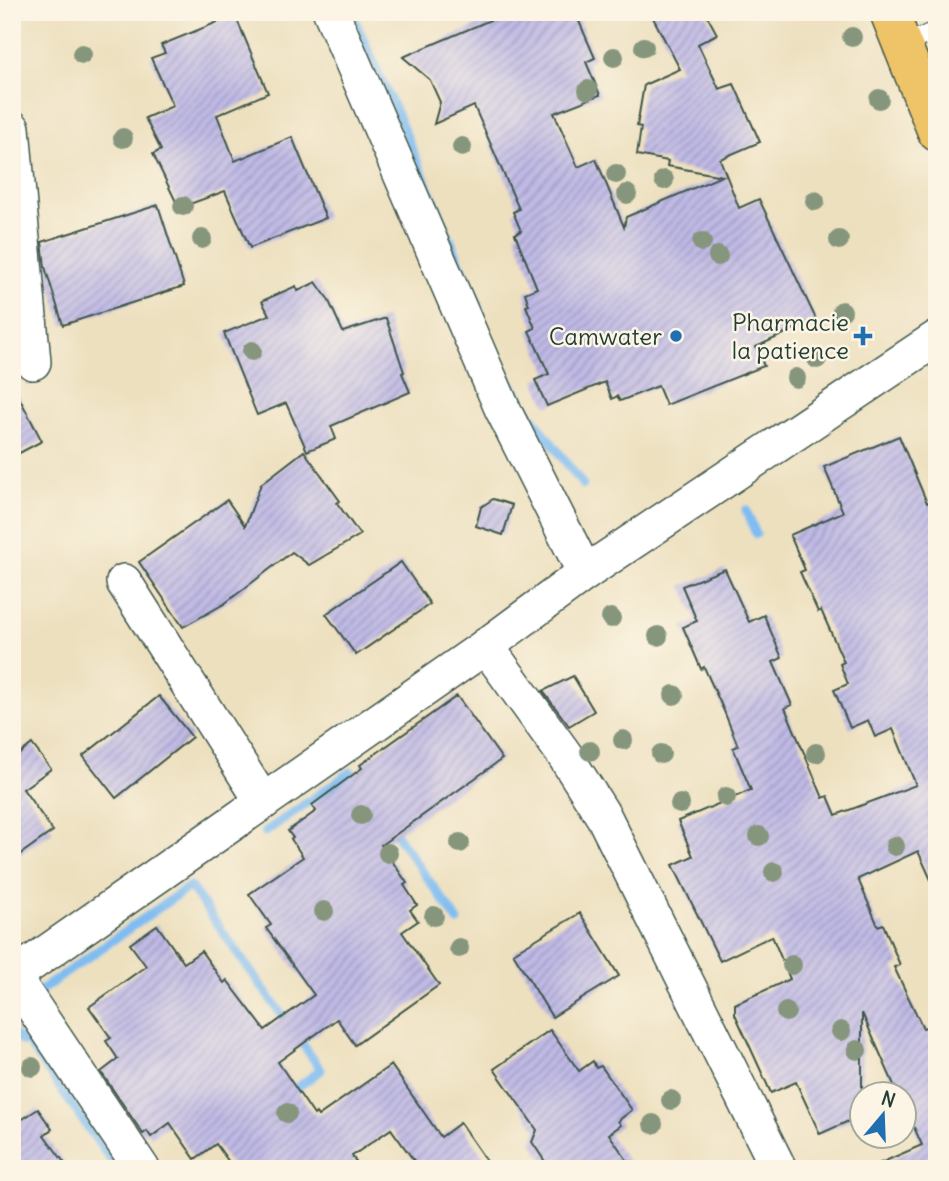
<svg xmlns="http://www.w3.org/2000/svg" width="949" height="1181" font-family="Delius,sans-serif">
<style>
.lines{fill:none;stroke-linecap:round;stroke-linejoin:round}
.stream{stroke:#7ebcf1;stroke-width:9}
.building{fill:url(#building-hatch)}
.service-casing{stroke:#3e5549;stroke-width:20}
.minor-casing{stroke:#3e5549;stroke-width:38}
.primary-casing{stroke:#3e5549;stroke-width:41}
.service{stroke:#fff;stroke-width:18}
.minor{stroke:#fff;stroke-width:35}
.primary{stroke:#efc469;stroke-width:38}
.tree{fill:#86967d}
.poi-dot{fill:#1f6fb2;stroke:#fcf5e5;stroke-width:2.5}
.labels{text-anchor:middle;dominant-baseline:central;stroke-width:5;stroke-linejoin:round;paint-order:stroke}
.poi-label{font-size:24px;fill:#1f3d34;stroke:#fcf5e5;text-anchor:end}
</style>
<defs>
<pattern id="building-hatch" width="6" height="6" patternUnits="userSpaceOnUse" patternTransform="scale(1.75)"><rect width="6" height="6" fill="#c0bae6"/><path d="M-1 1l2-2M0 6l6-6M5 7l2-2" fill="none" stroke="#9b98bb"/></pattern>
</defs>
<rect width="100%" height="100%" fill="#fcf5e5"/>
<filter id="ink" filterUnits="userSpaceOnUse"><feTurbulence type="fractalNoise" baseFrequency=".0143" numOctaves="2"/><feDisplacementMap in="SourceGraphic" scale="14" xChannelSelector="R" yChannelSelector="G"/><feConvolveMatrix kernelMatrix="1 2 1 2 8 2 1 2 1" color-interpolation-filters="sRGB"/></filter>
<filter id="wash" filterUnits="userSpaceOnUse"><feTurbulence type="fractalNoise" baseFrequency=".00686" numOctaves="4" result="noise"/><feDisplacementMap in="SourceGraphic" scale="28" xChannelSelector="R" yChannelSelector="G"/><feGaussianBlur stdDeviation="1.57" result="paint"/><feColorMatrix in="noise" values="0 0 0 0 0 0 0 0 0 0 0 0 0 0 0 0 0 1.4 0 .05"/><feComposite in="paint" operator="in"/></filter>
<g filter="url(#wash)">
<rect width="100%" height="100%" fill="#ede0bf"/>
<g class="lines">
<g class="stream">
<polyline points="351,12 404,130 478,306 480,317"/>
<polyline points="502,369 528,411 583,485"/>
<polyline points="746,510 756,534"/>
<polyline points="390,826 458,921"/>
<polyline points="265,832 351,772 359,783"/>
<polyline points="37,993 190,886 321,1070 288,1094"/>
<polyline points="12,1033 23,1042 27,1041 117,1169"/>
</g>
</g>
<g id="blocks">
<g class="building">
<polygon points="509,12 575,12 595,58 586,62 600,95 554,113 578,167 596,159 624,227 626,217 722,176 667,166 668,161 637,155 641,127 637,126 644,85 680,69 650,12 705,12 717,34 698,44 719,89 734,84 760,142 720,159 739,208 759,199 816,319 756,347 764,366 666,405 658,386 620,401 617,396 612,399 605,382 547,406 535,380 549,374 529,331 535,328 526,306 529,305 525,293 537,288 515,234 521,231 513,212 519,209 474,106 434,124 440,102 430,80 403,57"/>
<polygon points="235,15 268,93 217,115 235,161 292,137 326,218 250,248 225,191 179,208 153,154 161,150 145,118 173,106 151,58 165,53 161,45"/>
<polygon points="158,205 184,286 63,325 45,267 42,242"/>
<polygon points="316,282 328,299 343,332 386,318 404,372 402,373 410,392 331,426 336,439 307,451 286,403 257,415 224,333 269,315 262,301 296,286 298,291"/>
<polygon points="12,384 42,441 12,457"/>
<polygon points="899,436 927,503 937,499 937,893 918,851 858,879 878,926 883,924 900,965 894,967 923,1028 926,1027 937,1052 937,1169 867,1169 922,1145 904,1105 904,1094 898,1094 862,1013 862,1115 820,1134 796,1082 771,1093 735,1014 735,1004 790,979 772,936 720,961 673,865 693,856 678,821 751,790 733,748 738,746 724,711 704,667 701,669 683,627 697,621 682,586 725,569 749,622 764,615 782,658 773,662 792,705 785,708 823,798 828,796 836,815 916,785 893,729 875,737 868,720 850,728 834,690 848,684 840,664 844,662 821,610 818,612 800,572 805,570 790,535 843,512 824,467"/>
<polygon points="304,451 340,501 337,503 360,535 309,565 292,552 224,604 183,627 139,562 227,500 245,526 261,484"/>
<polygon points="493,499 512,505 503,535 476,526 481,507"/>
<polygon points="401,562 430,604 356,655 326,614"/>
<polygon points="573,676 594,711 569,726 543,691"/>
<polygon points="159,696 192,737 116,798 83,756"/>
<polygon points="457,696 502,759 381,845 407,883 404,885 417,905 410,910 418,921 402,932 439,985 355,1045 337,1019 278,1062 314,1115 316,1113 318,1116 391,1065 441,1137 460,1123 492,1169 420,1169 391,1129 352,1156 361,1169 234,1169 216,1144 195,1159 170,1123 151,1137 147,1131 143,1134 101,1072 118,1059 106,1041 111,1038 89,1007 146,966 130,944 157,925 184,963 201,951 224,983 227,980 265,1030 314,995 266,928 271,925 249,894 303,857 291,839 293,838 288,831 316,811 312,805 362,768 360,765"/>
<polygon points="32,744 51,769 23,789 53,831 12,860 12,760"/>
<polygon points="580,913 619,976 552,1017 513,953"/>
<polygon points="550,1030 579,1071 593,1061 596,1068 601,1066 632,1110 618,1121 621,1125 609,1134 633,1169 550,1169 532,1142 537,1130 494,1069"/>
<polygon points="38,1109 52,1129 44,1135 69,1169 12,1169 12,1126"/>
</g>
</g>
</g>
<g filter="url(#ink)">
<use href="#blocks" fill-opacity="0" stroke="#3e5549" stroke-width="2"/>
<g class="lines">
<g class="service-casing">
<polyline id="service" points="903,45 937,30"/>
</g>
<g class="minor-casing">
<g id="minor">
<polyline points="331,12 502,408 585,573"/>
<polyline points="12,128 33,362"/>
<polyline points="124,582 263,802"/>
<polyline points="486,646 564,754 604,817 779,1169"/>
<polyline points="12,975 142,1169"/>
<polyline points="12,977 486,646 585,573 937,338"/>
</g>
</g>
<g class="primary-casing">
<polyline id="primary" points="889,12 937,132"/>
</g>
<use href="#service" class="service"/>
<use href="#minor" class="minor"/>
<use href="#primary" class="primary"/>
</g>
<g class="tree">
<circle cx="852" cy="37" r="10"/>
<circle cx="644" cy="47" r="10"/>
<circle cx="82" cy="54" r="10"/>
<circle cx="614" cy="57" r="10"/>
<circle cx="588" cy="90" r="10"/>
<circle cx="879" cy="99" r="10"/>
<circle cx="123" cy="138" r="10"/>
<circle cx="462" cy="147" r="10"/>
<circle cx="616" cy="174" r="10"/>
<circle cx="664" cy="180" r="10"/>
<circle cx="627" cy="194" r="10"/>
<circle cx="815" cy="201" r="10"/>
<circle cx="183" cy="206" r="10"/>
<circle cx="202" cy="239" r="10"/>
<circle cx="839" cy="240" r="10"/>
<circle cx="702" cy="242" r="10"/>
<circle cx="718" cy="256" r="10"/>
<circle cx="842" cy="311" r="10"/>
<circle cx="252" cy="351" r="10"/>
<circle cx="817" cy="359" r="10"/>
<circle cx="796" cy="378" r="10"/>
<circle cx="611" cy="618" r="10"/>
<circle cx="658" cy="636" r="10"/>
<circle cx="674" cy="695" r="10"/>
<circle cx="623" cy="740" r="10"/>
<circle cx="590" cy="751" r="10"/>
<circle cx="816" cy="753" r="10"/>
<circle cx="661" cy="754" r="10"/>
<circle cx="726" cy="797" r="10"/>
<circle cx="680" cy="804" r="10"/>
<circle cx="361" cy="815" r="10"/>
<circle cx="759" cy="836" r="10"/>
<circle cx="460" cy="843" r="10"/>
<circle cx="895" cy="846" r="10"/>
<circle cx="388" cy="853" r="10"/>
<circle cx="774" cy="872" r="10"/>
<circle cx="324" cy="911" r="10"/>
<circle cx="434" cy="916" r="10"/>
<circle cx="459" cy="948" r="10"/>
<circle cx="792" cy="965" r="10"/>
<circle cx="786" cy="1012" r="10"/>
<circle cx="841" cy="1031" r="10"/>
<circle cx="857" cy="1050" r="10"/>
<circle cx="32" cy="1067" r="10"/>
<circle cx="671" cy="1100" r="10"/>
<circle cx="287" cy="1113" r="10"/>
<circle cx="653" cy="1124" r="10"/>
</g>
</g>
<g class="poi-dot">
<circle cx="676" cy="336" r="7"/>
<path d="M859.5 325.5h7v7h7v7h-7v7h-7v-7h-7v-7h7z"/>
</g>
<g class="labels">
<g class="poi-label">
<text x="849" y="322">Pharmacie<tspan x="849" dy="28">la patience</tspan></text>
<text x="662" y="336">Camwater</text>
</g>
</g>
<rect width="949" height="1181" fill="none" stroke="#fcf5e5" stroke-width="42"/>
<g transform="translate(883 1115) rotate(19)"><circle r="33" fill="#fcf5e5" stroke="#a4ab9e" stroke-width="2"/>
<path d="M0-5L12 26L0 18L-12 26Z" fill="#1f6fb2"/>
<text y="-10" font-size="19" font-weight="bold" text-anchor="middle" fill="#1f3d34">N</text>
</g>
</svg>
